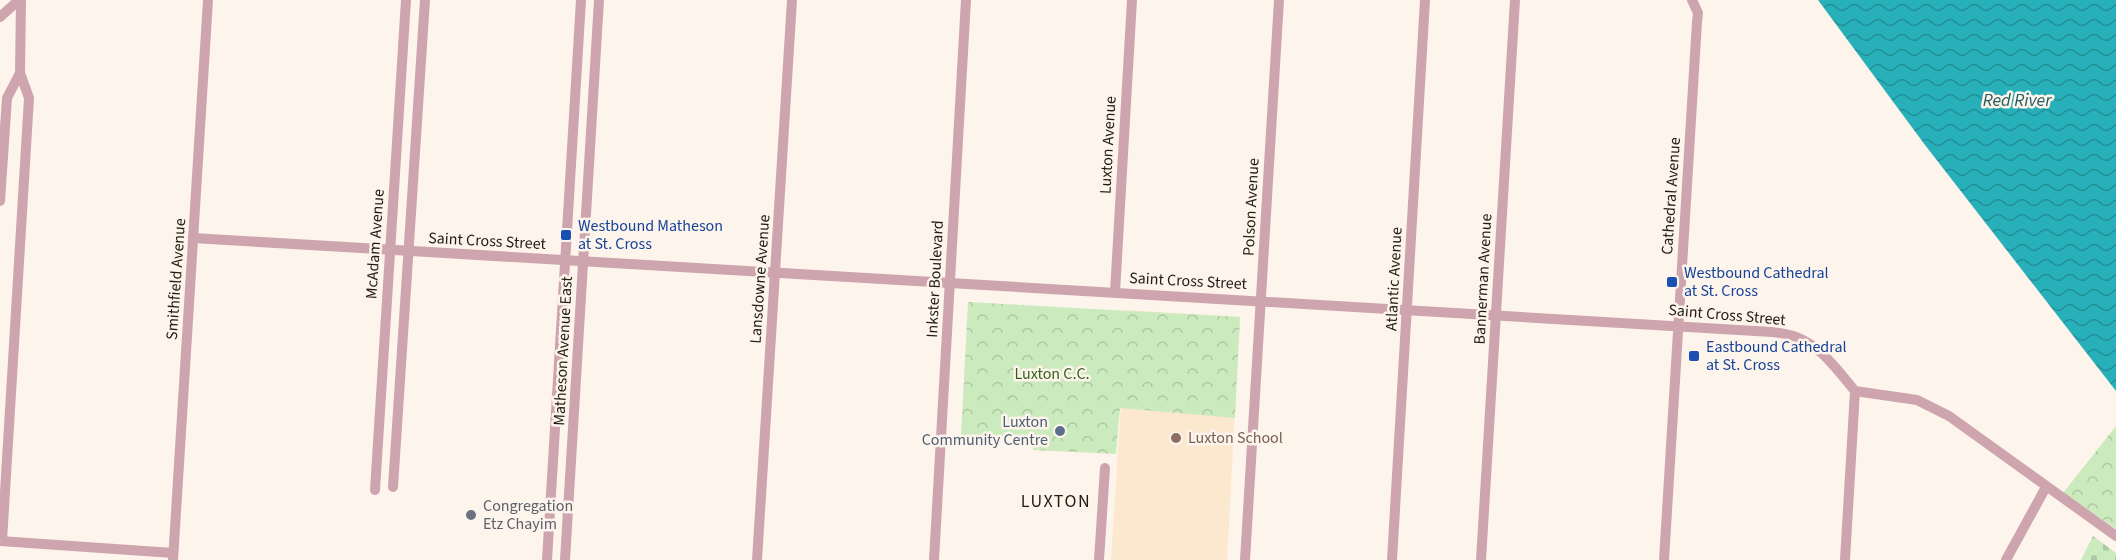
<svg xmlns="http://www.w3.org/2000/svg" width="2116" height="560" font-family="'Source Sans 3',sans-serif">
<style>
.built{fill:#fce7cf}
.forest{fill:url(#forest-crowns)}
.cemetery{fill:url(#cemetery-stones)}
.water{fill:url(#water-waves)}
.lines{fill:none;stroke-linecap:round;stroke-linejoin:round}
.minor{stroke:#cea5af;stroke-width:10}
.transit-dot{fill:#1a4fb4;stroke:#fdf5eb;stroke-width:2}
.service-dot{fill:#5c6f8a;stroke:#fdf5eb;stroke-width:2}
.education-dot{fill:#8d6e63;stroke:#fdf5eb;stroke-width:2}
.worship-dot{fill:#6b7280;stroke:#fdf5eb;stroke-width:2}
.labels{text-anchor:middle;dominant-baseline:central;stroke-width:5;stroke-linejoin:round;paint-order:stroke}
.street-label{font-size:16px;fill:#231c13;stroke:#fdf5eb}
.transit-label{font-size:16px;fill:#164399;stroke:#fdf5eb;text-anchor:start}
.park-label{font-size:16px;fill:#36631c;stroke:#fdf5eb}
.service-label{font-size:16px;fill:#4e5e75;stroke:#fdf5eb;text-anchor:end}
.education-label{font-size:16px;fill:#785e54;stroke:#fdf5eb;text-anchor:start}
.worship-label{font-size:16px;fill:#5b616d;stroke:#fdf5eb;text-anchor:start}
.water-label{font-size:18px;font-style:italic;fill:#265b5f;stroke:#fdf5eb}
.neighbourhood-label{font-size:18px;letter-spacing:1.5px;fill:#231c13;stroke:#fdf5eb}
</style>
<defs>
<pattern id="forest-crowns" width="20" height="18" patternUnits="userSpaceOnUse" patternTransform="scale(1.5)"><rect width="20" height="18" fill="#cbeabd"/><path d="M2 6a3 3 0 1 1 6 0M12 15a3 3 0 1 1 6 0" fill="none" stroke="#aec8a2"/></pattern>
<pattern id="cemetery-stones" width="16" height="16" patternUnits="userSpaceOnUse" patternTransform="scale(1.5)"><rect width="16" height="16" fill="#cbeabd"/><path d="M2 7V4a2 2 0 0 1 4 0v3zM10 15v-3a2 2 0 0 1 4 0v3z" fill="#aec8a2"/></pattern>
<pattern id="water-waves" width="16" height="10" patternUnits="userSpaceOnUse" patternTransform="scale(1.5)"><rect width="16" height="10" fill="#28b0ba"/><path d="M0 5q4-4 8 0t8 0" fill="none" stroke="#228e96"/></pattern>
</defs>
<rect width="100%" height="100%" fill="#fdf5eb"/>
<polygon class="built" points="1127,310 1240,317 1227,560 1111,560"/>
<g class="forest">
<polygon points="968,302 1240,317 1235,418 1120,408 1116,454 1033,450 1031,439 961,436"/>
<polygon points="2116,426 2116,529 2063,493"/>
</g>
<polygon class="cemetery" points="2093,536 2116,553 2116,560 2081,560"/>
<polygon class="water" points="1818,0 2116,0 2116,391 1925,145"/>
<g class="lines">
<g class="minor">
<polyline points="0,17 19,0"/>
<polyline points="0,201 7,98 20,73"/>
<path d="M193 238 1772 332C1780 333 1789 334 1796 337 1821 346 1838 371 1855 391L1917 400 1949 416 2116 536"/>
<polyline points="1115,292 1132,0"/>
<polyline points="393,487 425,0"/>
<polyline points="375,490 406,0"/>
<polyline points="0,541 173,553"/>
<polyline points="2,541 29,98 20,73 21,0"/>
<polyline points="173,560 208,0"/>
<polyline points="547,560 581,0"/>
<polyline points="565,560 599,0"/>
<polyline points="757,560 792,0"/>
<polyline points="934,560 966,0"/>
<polyline points="1099,560 1105,468"/>
<polyline points="1245,560 1279,0"/>
<polyline points="1392,560 1425,0"/>
<polyline points="1481,560 1515,0"/>
<polyline points="1664,560 1697,22 1698,13 1692,0"/>
<polyline points="1845,560 1855,391"/>
<polyline points="2006,560 2046,487"/>
</g>
</g>
<g class="transit-dot">
<rect x="560" y="229" width="12" height="12" rx="3"/>
<rect x="1666" y="276" width="12" height="12" rx="3"/>
<rect x="1688" y="350" width="12" height="12" rx="3"/>
</g>
<circle class="service-dot" cx="1060" cy="431" r="6"/>
<circle class="education-dot" cx="1176" cy="438" r="6"/>
<circle class="worship-dot" cx="471" cy="515" r="6"/>
<g class="labels">
<g class="street-label">
<text transform="translate(1108 145) rotate(-87)">Luxton Avenue</text>
<text transform="translate(1671 196) rotate(-86)">Cathedral Avenue</text>
<text transform="translate(1251 207) rotate(-87)">Polson Avenue</text>
<text transform="translate(487 241) rotate(3)">Saint Cross Street</text>
<text transform="translate(375 244) rotate(-86)">McAdam Avenue</text>
<text transform="translate(176 279) rotate(-86)">Smithfield Avenue</text>
<text transform="translate(760 279) rotate(-86)">Lansdowne Avenue</text>
<text transform="translate(935 279) rotate(-87)">Inkster Boulevard</text>
<text transform="translate(1394 279) rotate(-87)">Atlantic Avenue</text>
<text transform="translate(1483 279) rotate(-87)">Bannerman Avenue</text>
<text transform="translate(1188 281) rotate(3)">Saint Cross Street</text>
<text transform="translate(1727 315) rotate(5)">Saint Cross Street</text>
<text transform="translate(563 351) rotate(-87)">Matheson Avenue East</text>
</g>
<g class="transit-label">
<text x="578" y="226">Westbound Matheson<tspan x="578" dy="18">at St. Cross</tspan></text>
<text x="1684" y="273">Westbound Cathedral<tspan x="1684" dy="18">at St. Cross</tspan></text>
<text x="1706" y="347">Eastbound Cathedral<tspan x="1706" dy="18">at St. Cross</tspan></text>
</g>
<g class="park-label">
<text x="1052" y="374">Luxton C.C.</text>
</g>
<g class="service-label">
<text x="1048" y="422">Luxton<tspan x="1048" dy="18">Community Centre</tspan></text>
</g>
<g class="education-label">
<text x="1188" y="438">Luxton School</text>
</g>
<g class="worship-label">
<text x="483" y="506">Congregation<tspan x="483" dy="18">Etz Chayim</tspan></text>
</g>
<g class="water-label">
<text x="2017" y="100">Red River</text>
</g>
<g class="neighbourhood-label">
<text x="1056" y="501">LUXTON</text>
</g>
</g>
</svg>
